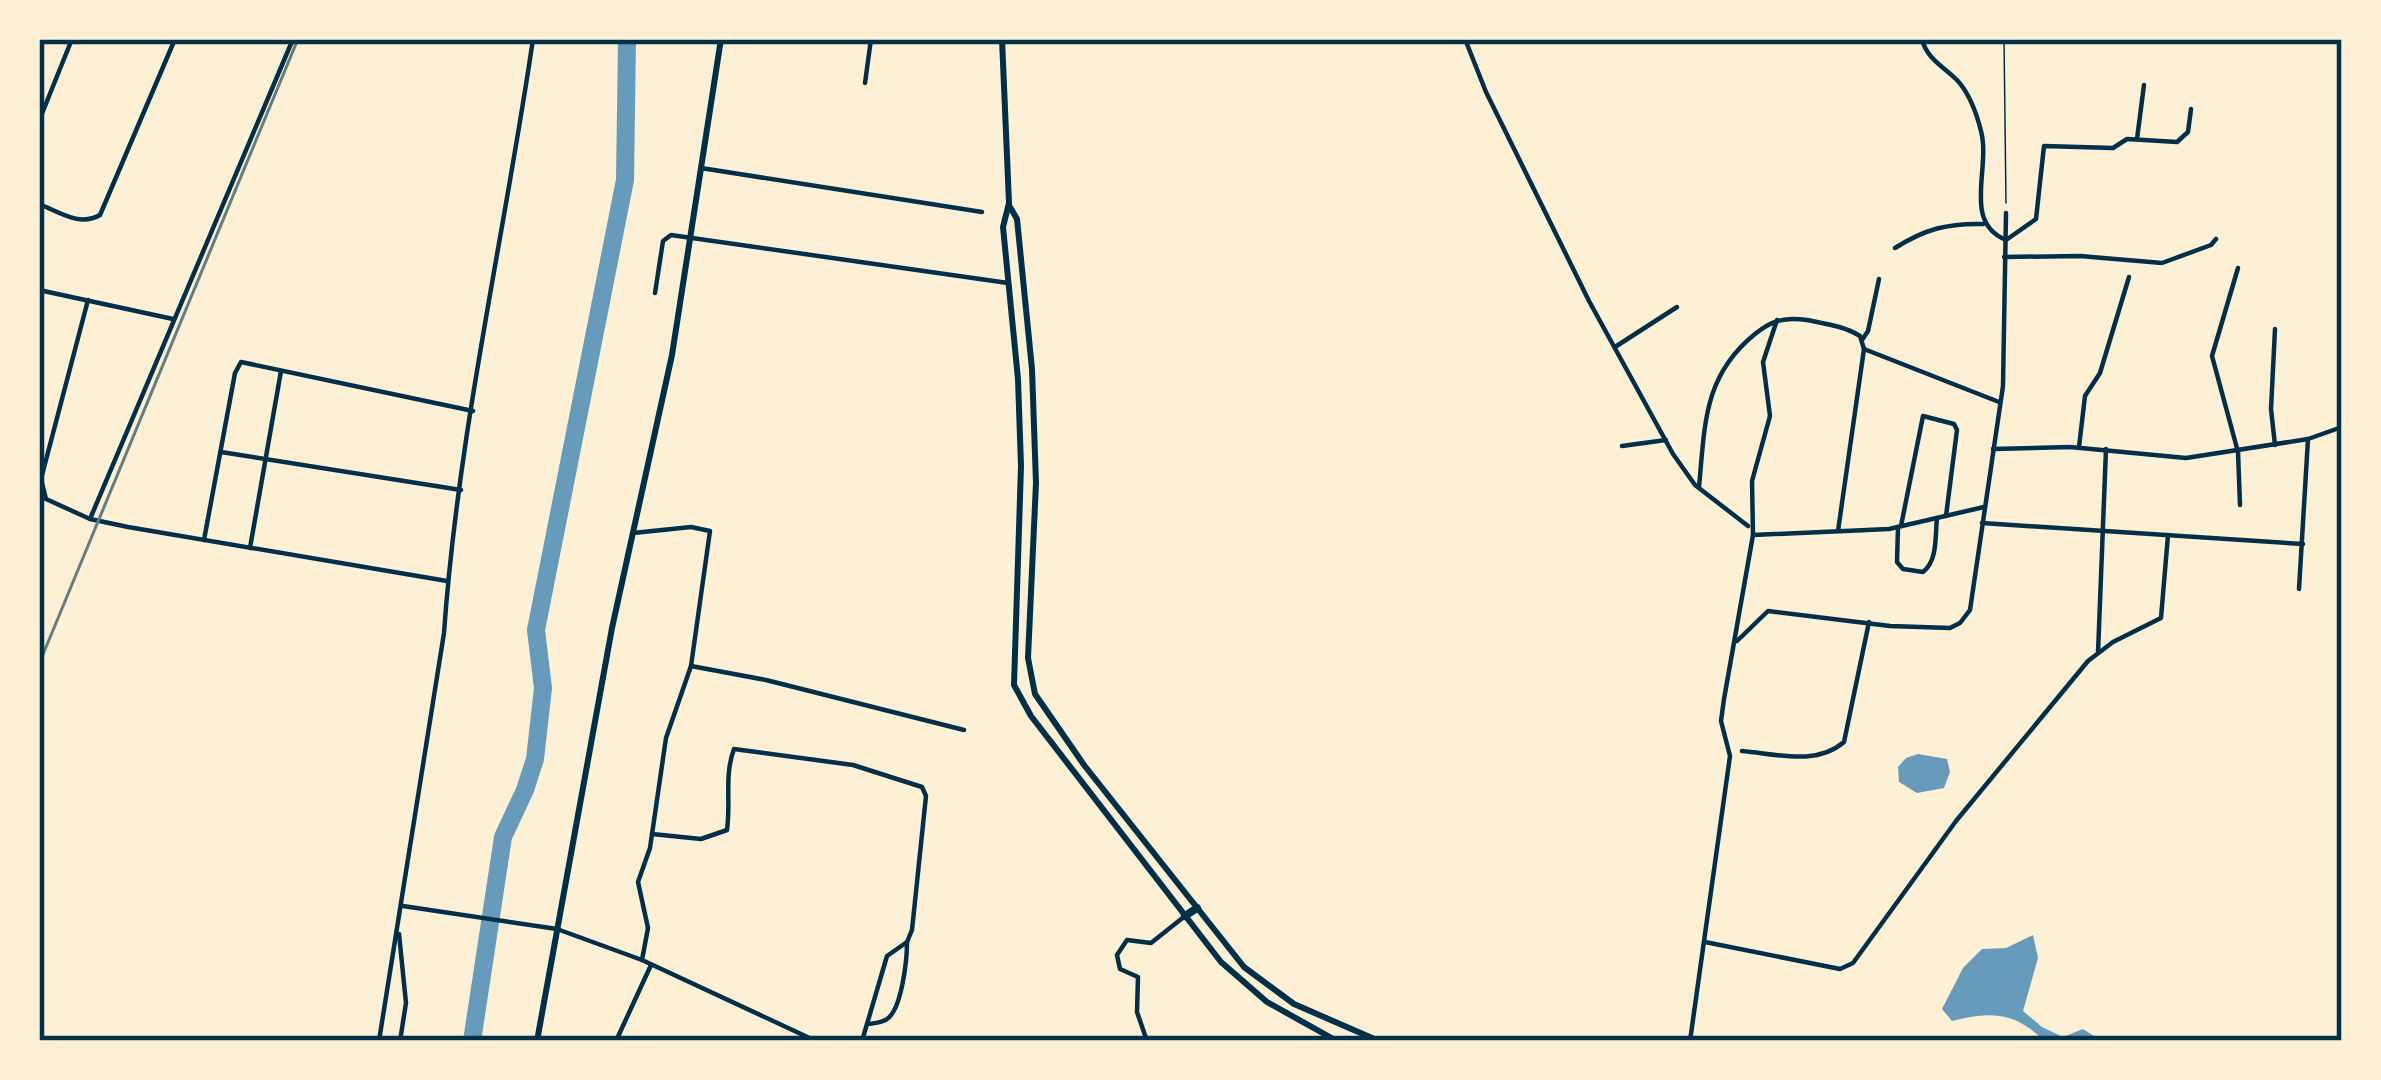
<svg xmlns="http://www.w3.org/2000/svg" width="2381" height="1080" font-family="'Open Sans',sans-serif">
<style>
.water{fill:#669bbc}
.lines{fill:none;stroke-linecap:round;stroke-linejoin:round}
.river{stroke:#669bbc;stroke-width:18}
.path{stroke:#003049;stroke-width:1.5}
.minor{stroke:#003049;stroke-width:4.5}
.tertiary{stroke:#003049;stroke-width:6}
.primary{stroke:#003049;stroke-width:6}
.trunk{stroke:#003049;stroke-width:8}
.rail{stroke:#657d81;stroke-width:3}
.neatline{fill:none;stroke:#003049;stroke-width:4.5}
</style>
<rect width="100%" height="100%" fill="#fdf0d5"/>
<g class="water">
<polygon points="1918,754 1947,759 1950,772 1944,788 1917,793 1899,782 1898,767 1906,758"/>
<path d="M2033 935 2038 958 2023 1011 2042 1027 2063 1037 2083 1029 2094 1036H2111L2114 1041H2038L2040 1037C2012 1011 1988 1012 1952 1021L1942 1009 1963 968 1982 949 2006 948Z"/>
</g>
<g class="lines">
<polyline class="river" points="472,1041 503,837 525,790 535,759 543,688 536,630 625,180 627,39"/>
<polyline class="path" points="2004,39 2006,203"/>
<g class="minor">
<polyline points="1465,39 1486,92 1589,301 1673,454 1695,485 1748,526"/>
<path d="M1922 39C1926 58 1944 67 1957 80 1969 93 1977 115 1981 131 1991 169 1962 222 2006 240L2036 219 2044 146 2113 148 2127 139 2177 142 2188 132 2191 109"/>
<polyline points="865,83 871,39"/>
<polyline points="39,121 72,39"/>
<polyline points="2137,139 2144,85"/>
<polyline points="701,168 982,212"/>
<path d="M39 204C59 212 80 227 100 215L175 39"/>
<path d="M1895 248C1925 229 1948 223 1983 224"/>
<polyline points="2004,257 2080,256 2162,263 2211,245 2216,239"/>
<polyline points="2238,268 2212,356 2238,452 2240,505"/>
<polyline points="39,290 173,319"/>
<polyline points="655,293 663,241 671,235 1008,283"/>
<polyline points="88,300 41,479 46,499 90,519 128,527 447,581"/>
<polyline points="1862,340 1868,331 1879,279"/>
<polyline points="1615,347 1677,307"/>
<polyline points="1864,349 1999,402"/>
<polyline points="2275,445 2271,409 2275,329"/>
<polyline points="1622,446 1666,440"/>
<polyline points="2079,447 2085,396 2100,373 2129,277"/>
<polyline points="1993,449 2070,447 2186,458 2308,439 2342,427"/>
<polyline points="221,452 461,490"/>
<path d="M1699 487C1705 425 1703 376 1755 334 1772 320 1785 317 1807 320 1826 324 1844 326 1860 336L1864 349 1838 531"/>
<polyline points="90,519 293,39"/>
<polyline points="1982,523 2303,544"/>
<polyline points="1901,526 1923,416 1954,424 1957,430 1946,516"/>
<path d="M1898 527 1897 562 1903 569 1923 572C1938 561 1935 535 1937 518"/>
<polyline points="633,533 691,527 710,531 691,666 666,738 650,848 638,882 648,928 642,960"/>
<polyline points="1753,535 1889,529 1984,507"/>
<polyline points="204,540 235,373 241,362 473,411"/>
<polyline points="250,548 281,371"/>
<polyline points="2299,589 2308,439"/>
<polyline points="1737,641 1768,611 1890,626 1950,628 1960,623 1970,610 2003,386 2006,213"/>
<polyline points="2098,653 2106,449"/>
<polyline points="691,666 766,680 964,730"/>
<path d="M1742 751C1777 754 1816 766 1844 742L1869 622"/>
<path d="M652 834 701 839 727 830C731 801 724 776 734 749L853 765 922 787 926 796 912 930 907 942 887 956 862 1041"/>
<polyline points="403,906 557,929 642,960 816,1041"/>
<polyline points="399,934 406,1003 400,1041"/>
<polyline points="1705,942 1840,969 1853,963 1956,821 2088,661 2113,642 2161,618 2168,535"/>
<path d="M867 1024C872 1024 883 1022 887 1019 902 1009 907 959 907 942"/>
<path d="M379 1041 444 633C458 434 504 237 533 39"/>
<polyline points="616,1041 651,965"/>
<polyline points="1147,1041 1137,1012 1138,977 1120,969 1117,955 1127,940 1151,943 1185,916"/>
<polyline points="1690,1041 1730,756 1721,721 1724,699 1753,535 1752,481 1770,416 1763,362 1777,320"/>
</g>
<polyline class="tertiary" points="537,1041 612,628 672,355 721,39"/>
<g class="primary">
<polyline points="1002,39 1009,203 1003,227 1018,379 1021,466 1014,685 1031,716 1221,962 1267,1002 1337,1041"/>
<polyline points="1010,207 1017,219 1032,369 1036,483 1028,658 1035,694 1084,765 1244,967 1294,1004 1379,1041"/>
</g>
<polyline class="trunk" points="1185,916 1197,908"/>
<polyline class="rail" points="39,664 298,39"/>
</g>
<rect width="2381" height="1080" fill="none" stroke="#fdf0d5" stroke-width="84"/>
<rect x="42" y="42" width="2297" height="996" class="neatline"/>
</svg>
